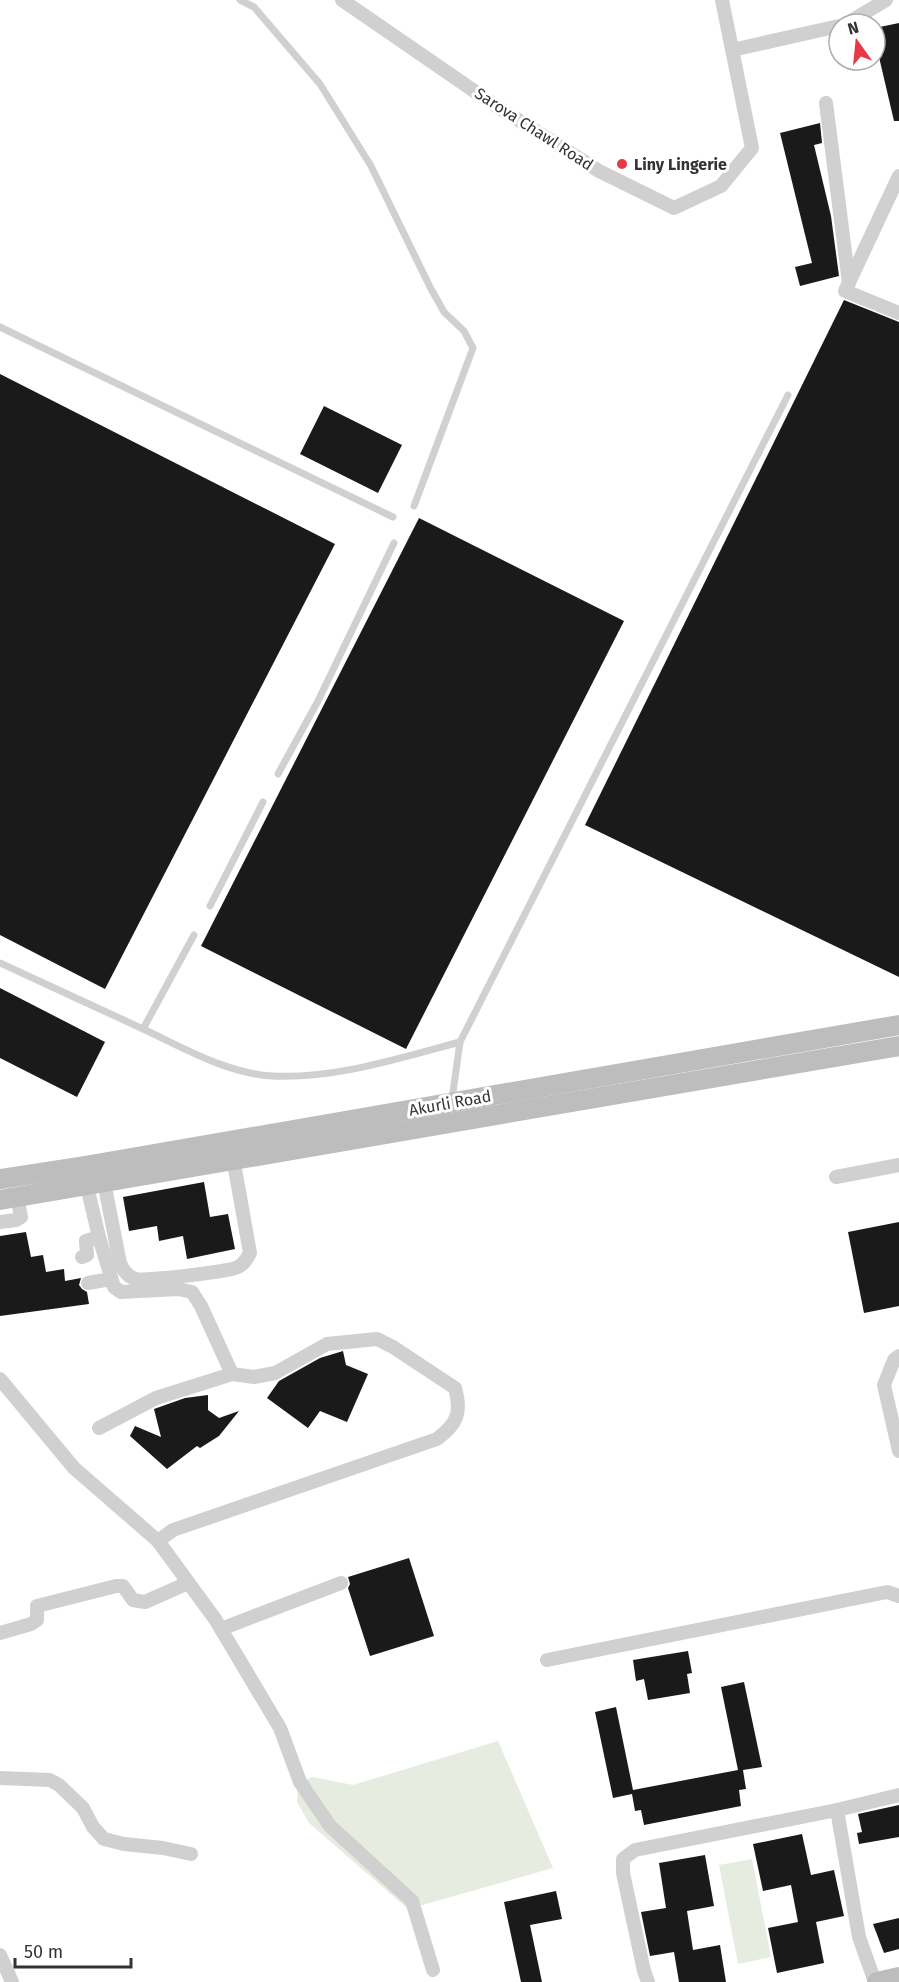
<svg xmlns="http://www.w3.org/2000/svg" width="899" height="1982" font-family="'Fira Sans',sans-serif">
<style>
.green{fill:#e6ecdf}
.building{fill:#1a1a1a}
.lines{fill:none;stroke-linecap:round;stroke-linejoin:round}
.lane{stroke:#d0d0d0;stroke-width:7}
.street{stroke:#d0d0d0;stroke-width:14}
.secondary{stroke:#bdbdbd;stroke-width:20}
.poi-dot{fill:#e63946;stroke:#fff;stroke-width:2}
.labels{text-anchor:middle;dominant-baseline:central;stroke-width:6;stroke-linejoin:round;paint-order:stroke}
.street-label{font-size:16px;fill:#333;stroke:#fff}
.poi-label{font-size:16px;font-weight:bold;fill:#333;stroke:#fff;text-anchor:start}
</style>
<rect width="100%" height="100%" fill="#fff"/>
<g class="green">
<polygon points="498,1741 553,1868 408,1909 309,1823 297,1802 298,1784 312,1777 353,1785"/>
<polygon points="752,1859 771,1957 738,1964 719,1865"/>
</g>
<g class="building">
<polygon points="899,23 899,121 894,121 875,40 875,28"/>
<polygon points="820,123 822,143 814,145 831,216 839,276 800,286 795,267 812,263 780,133"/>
<polygon points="844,300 899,322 899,977 585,825"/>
<polygon points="0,374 335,544 105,989 0,935"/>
<polygon points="324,406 402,445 378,493 300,454"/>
<polygon points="419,518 624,621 406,1049 201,946"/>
<polygon points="0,988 105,1042 77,1097 0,1058"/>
<polygon points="204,1182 210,1217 228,1214 235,1249 187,1259 183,1236 159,1241 157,1226 129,1231 123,1197"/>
<polygon points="899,1222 899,1306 864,1313 848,1232"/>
<polygon points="26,1232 31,1257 43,1255 46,1272 64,1269 65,1281 81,1278 79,1285 82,1289 87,1292 89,1304 0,1316 0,1236"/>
<polygon points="343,1351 346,1365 368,1374 347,1422 320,1411 308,1428 267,1398 279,1381 320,1358"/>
<polygon points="208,1395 208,1410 219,1418 239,1411 219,1436 200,1448 197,1446 167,1469 130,1436 135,1426 161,1437 154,1409 185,1398"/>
<polygon points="409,1558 434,1636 370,1656 348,1588 350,1584 348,1577"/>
<polygon points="688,1651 692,1673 687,1674 690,1693 648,1700 644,1679 636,1681 633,1660"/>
<polygon points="744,1682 762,1767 743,1770 746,1789 739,1790 741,1806 644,1825 641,1810 635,1811 632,1794 613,1798 595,1712 616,1707 633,1790 738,1770 721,1687"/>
<polygon points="899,1805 899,1837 859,1844 857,1833 862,1832 858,1814"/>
<polygon points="802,1834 811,1875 834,1870 844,1916 816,1922 824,1963 777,1973 768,1928 798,1922 791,1885 763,1891 753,1844"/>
<polygon points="705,1855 714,1906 687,1911 693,1950 720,1945 726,1982 679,1982 674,1952 650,1956 641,1912 666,1908 659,1863"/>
<polygon points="556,1891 562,1919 530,1925 542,1982 521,1982 504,1902"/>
<polygon points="899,1918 899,1949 884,1953 873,1924"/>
</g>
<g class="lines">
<g class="lane">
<polyline points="240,0 254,7 320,84 371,166 430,287 444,312 464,331 473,348 414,506"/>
<polyline points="0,327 393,517"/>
<polyline points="278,774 318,701 394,543"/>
<polyline points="210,906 263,802"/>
<path d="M0 963C47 985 94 1006 141 1028 182 1047 225 1073 272 1076 336 1079 400 1058 460 1042"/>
<polyline points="143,1029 194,935"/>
<polyline points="452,1099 460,1042 788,395"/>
</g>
<g class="street">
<polyline points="342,0 496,106 599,171 674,208 721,186 752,148 722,0"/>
<polyline points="846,24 886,0"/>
<polyline points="732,50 839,26"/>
<polyline points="826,103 849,283"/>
<polyline points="899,176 845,291 899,313"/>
<polyline points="836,1177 899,1165"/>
<polyline points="85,1178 99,1237 114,1287 121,1292 178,1289 192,1292 201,1306 232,1374"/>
<path d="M104 1182 120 1263C123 1270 127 1277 136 1279 146 1281 228 1272 238 1267 244 1264 247 1259 250 1253L232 1152"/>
<polyline points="0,1222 16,1220 21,1217 17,1197"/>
<polyline points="82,1257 87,1255 86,1241 99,1237"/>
<polyline points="88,1283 111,1279"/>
<polyline points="899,1356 894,1360 884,1385 899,1451"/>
<polyline points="0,1379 74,1468 158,1541 215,1619 280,1728 300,1782 330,1826 412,1901 433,1970"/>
<path d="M99 1428 156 1398 232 1374 254 1377 275 1373 327 1344 377 1339 393 1347 455 1388C462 1413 457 1424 437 1439L173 1530 158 1541"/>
<polyline points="221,1629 341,1583"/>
<polyline points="0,1633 31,1624 37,1620 37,1606 116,1586 123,1586 133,1600 145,1602 188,1583"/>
<polyline points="547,1660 887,1592 899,1596"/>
<polyline points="0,1778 50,1780 59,1785 83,1808 93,1827 104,1839 124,1844 163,1848 191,1854"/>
<polyline points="837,1810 899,1795"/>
<polyline points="0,1955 12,1982"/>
<polyline points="648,1982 644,1971 623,1873 623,1859 635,1850 837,1810 859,1937 875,1982"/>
</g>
<g class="secondary">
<polyline points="0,1179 86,1166 899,1025"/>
<polyline points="0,1200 899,1046"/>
<polyline points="877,1982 899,1977"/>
</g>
</g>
<circle class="poi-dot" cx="622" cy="164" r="6"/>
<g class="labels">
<g class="street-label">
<text transform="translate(534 129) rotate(33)">Sarova Chawl Road</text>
<text transform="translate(450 1103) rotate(-10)">Akurli Road</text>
</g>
<g class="poi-label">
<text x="634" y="164">Liny Lingerie</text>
</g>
</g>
<g transform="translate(857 42) rotate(345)"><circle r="28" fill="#ffffff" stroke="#adadad" stroke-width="1.5"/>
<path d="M0-4.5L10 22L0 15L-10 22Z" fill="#e63946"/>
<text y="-9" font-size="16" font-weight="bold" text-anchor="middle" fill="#333333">N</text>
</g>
<path d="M15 1958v9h116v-9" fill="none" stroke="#333333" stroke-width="3"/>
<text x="24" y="1958" font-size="18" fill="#333333" stroke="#ffffff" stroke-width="4.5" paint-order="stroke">50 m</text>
</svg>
